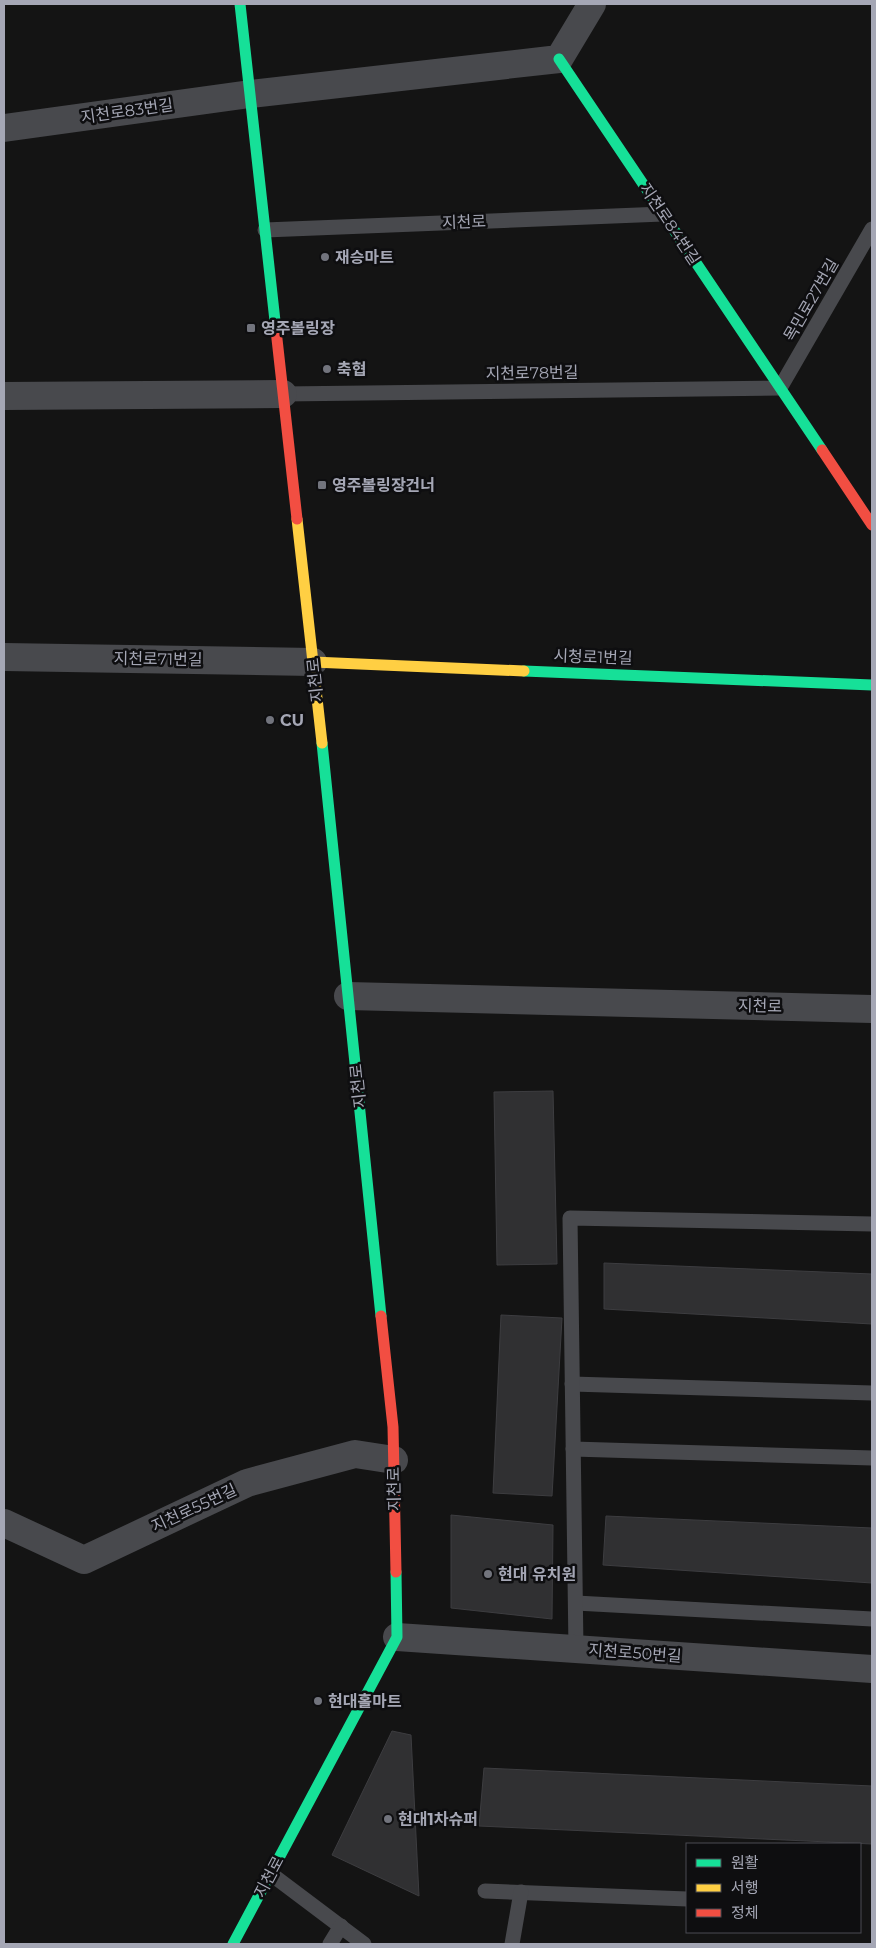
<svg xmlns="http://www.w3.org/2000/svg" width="876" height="1948" font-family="Montserrat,'Noto Sans KR',sans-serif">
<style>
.building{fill:#303032;stroke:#3d3d40}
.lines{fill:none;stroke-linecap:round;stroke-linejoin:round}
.lane{stroke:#48494d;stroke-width:15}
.street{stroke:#48494d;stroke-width:28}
.fast{stroke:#16e098;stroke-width:11}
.slow{stroke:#ffcf43;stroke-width:11}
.jam{stroke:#f24e42;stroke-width:11}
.poi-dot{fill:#72747d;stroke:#0e0e10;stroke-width:2}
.labels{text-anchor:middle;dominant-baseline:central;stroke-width:5;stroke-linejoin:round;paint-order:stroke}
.street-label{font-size:16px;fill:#a5a7b5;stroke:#0e0e10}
.poi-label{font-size:16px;font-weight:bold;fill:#a5a7b5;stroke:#0e0e10;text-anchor:start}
</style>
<rect width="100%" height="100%" fill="#141414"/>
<g class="building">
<polygon points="553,1091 557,1264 497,1265 494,1092"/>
<polygon points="604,1263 872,1274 872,1324 604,1309"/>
<polygon points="501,1315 562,1318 552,1496 493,1493"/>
<polygon points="451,1515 553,1525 552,1619 451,1608"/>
<polygon points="606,1516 872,1528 872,1583 603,1565"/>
<polygon points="392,1731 411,1735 419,1896 332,1855"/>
<polygon points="484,1768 872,1786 872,1844 479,1826"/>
</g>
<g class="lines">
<g class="lane">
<polyline points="265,230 663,214"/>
<polyline points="283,394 780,388 872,229"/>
<polyline points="572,1384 872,1393"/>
<polyline points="573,1449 872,1458"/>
<polyline points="576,1603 872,1619"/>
<polyline points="576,1649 570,1218 872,1224"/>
<polyline points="271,1874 364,1944"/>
<polyline points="485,1891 687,1899"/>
<polyline points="330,1944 341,1926"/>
<polyline points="512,1944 521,1892"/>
</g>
<g class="street">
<polyline points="4,128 250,94 559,59 592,4"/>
<polyline points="4,396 283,394"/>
<polyline points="4,657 313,662"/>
<polyline points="348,996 872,1009"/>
<polyline points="4,1523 84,1560 247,1483 355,1454 394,1460"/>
<polyline points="397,1637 872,1669"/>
</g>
<g class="fast">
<polyline points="240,4 276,330"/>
<polyline points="559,59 822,450"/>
<polyline points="524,671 872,685"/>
<polyline points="322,743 381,1316"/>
<polyline points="233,1944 397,1637 396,1572"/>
</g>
<g class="slow">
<polyline points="297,519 322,743"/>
<polyline points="313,662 524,671"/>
</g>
<g class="jam">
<polyline points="276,330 297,519"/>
<polyline points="822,450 872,525"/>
<polyline points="381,1316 393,1427 396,1572"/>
</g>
</g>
<g class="poi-dot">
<circle cx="325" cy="257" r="5"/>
<rect x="246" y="323" width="10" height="10" rx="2.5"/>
<circle cx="327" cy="369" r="5"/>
<rect x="317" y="480" width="10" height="10" rx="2.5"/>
<circle cx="270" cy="720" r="5"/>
<circle cx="488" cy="1574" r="5"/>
<circle cx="318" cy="1701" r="5"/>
<circle cx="388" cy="1819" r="5"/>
</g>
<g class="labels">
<g class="street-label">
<text transform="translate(127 111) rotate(-8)">지천로83번길</text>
<text transform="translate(464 222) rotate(-2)">지천로</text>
<text transform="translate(670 224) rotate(56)">지천로84번길</text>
<text transform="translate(811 300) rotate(-60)">목민로27번길</text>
<text transform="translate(532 373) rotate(-1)">지천로78번길</text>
<text transform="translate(593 657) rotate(2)">시청로1번길</text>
<text transform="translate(158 659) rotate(1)">지천로71번길</text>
<text transform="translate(315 680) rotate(-96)">지천로</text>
<text transform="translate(760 1006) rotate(1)">지천로</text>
<text transform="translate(358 1086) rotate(-96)">지천로</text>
<text transform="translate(394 1489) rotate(-91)">지천로</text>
<text transform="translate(194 1508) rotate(-25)">지천로55번길</text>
<text transform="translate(635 1653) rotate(4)">지천로50번길</text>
<text transform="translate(269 1877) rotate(-62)">지천로</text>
</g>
<g class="poi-label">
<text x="335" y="257">재승마트</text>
<text x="261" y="328">영주볼링장</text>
<text x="337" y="369">축협</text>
<text x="332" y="485">영주볼링장건너</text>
<text x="280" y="720">CU</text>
<text x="498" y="1574">현대 유치원</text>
<text x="328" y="1701">현대홀마트</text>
<text x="398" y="1819">현대1차슈퍼</text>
</g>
</g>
<rect width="876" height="1948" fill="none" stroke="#a5a7b5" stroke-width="10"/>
<rect x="686" y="1843" width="175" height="90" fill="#0e0e10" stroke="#4a4b52"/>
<rect x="696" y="1859" width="25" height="8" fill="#16e098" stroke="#4a4b52"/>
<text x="731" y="1868" font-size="15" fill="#a5a7b5">원활</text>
<rect x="696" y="1884" width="25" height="8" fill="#ffcf43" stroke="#4a4b52"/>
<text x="731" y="1893" font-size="15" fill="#a5a7b5">서행</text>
<rect x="696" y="1909" width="25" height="8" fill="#f24e42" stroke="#4a4b52"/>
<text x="731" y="1918" font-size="15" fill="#a5a7b5">정체</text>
</svg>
